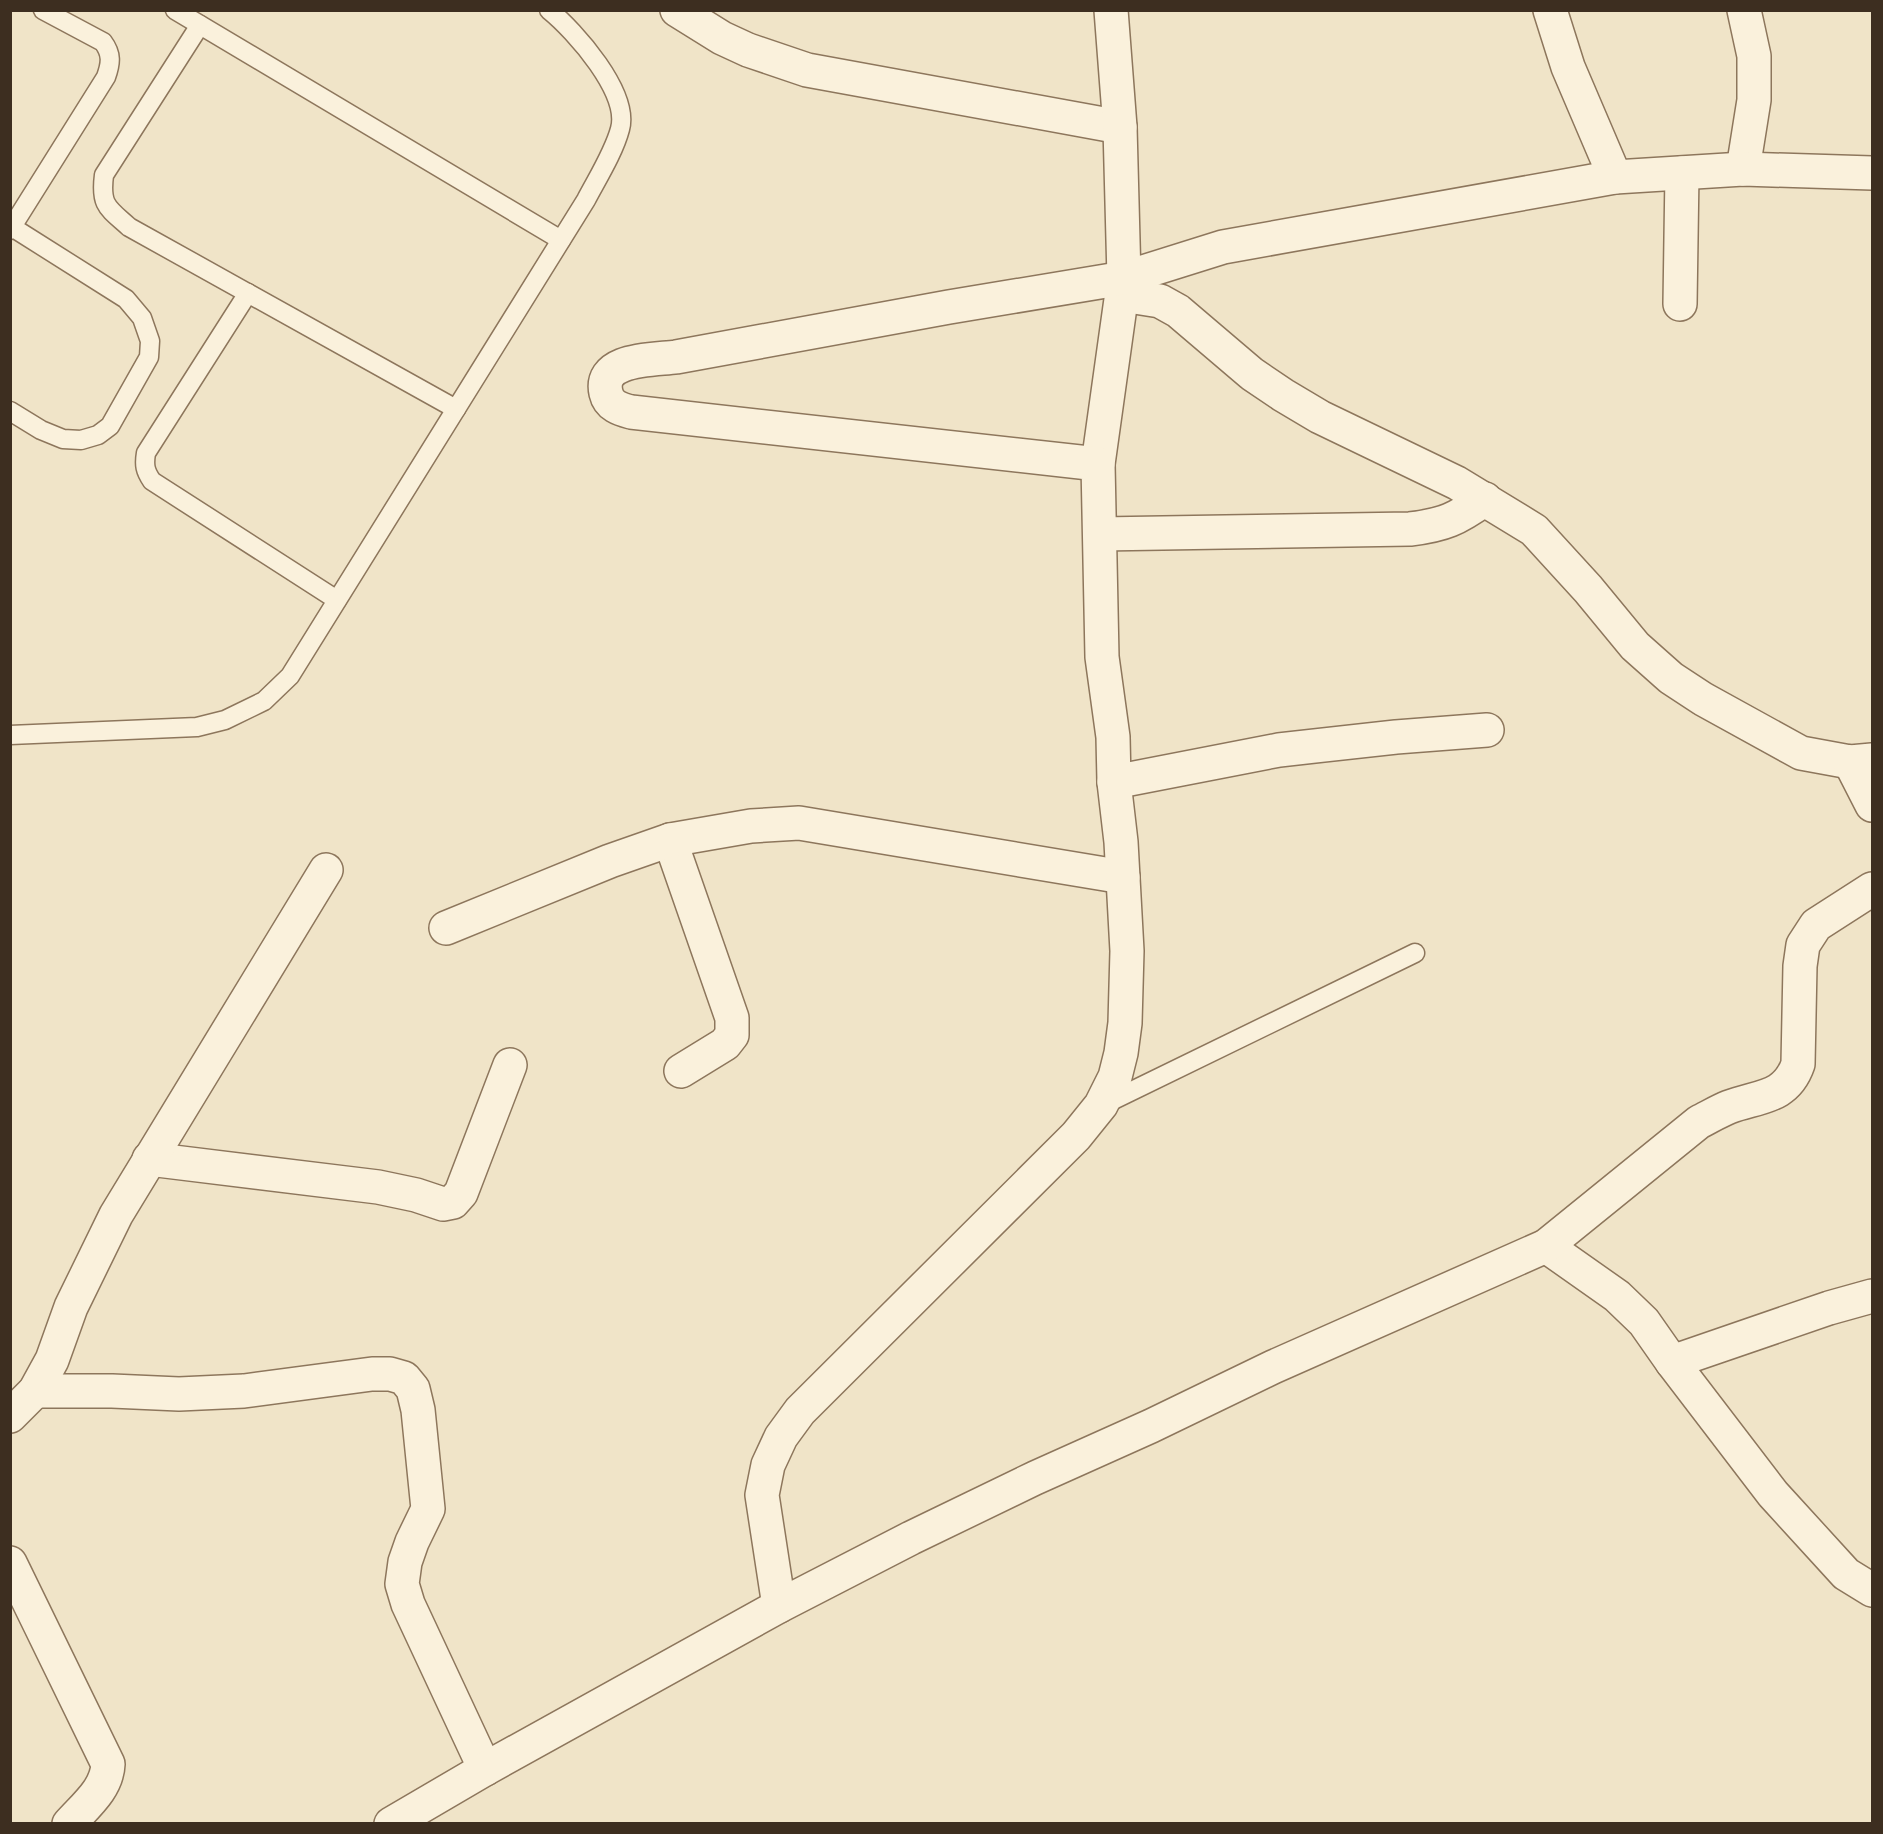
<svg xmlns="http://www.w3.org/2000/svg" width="1883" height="1834" font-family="'Crimson Pro',serif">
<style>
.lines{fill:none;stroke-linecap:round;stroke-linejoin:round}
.service-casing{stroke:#8d765c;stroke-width:21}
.minor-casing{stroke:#8d765c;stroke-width:36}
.service{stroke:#faf1dc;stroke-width:18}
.minor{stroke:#faf1dc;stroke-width:33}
</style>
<rect width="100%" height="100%" fill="#f0e4c8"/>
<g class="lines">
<g class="service-casing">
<g id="service">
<polyline points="175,10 561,240"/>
<path d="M200 25 104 175C100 206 108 208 129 227L456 409"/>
<path d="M10 230 106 77C111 63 112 54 103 42L43 10"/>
<path d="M248 293 146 453C144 465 145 471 152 481L337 600"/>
<polyline points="10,411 41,430 63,439 81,440 98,435 110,426 149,357 150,341 142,318 126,299 12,227"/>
<path d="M10 735 197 727 225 720 264 701 290 676 586 200C597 179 614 152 620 129 630 93 575 31 549 10"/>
<polyline points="1103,1105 1415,953"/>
</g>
</g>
<g class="minor-casing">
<g id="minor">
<polyline points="677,10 722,38 748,50 807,70 1120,127"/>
<polyline points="1550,10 1568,67 1615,177"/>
<polyline points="1743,169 1754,100 1754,56 1744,10"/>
<polyline points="1122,295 1160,301 1178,311 1252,374 1283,395 1320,417 1457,483 1534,530 1588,589 1635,646 1671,678 1703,699 1801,753 1850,762 1872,760"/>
<polyline points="1680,304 1682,173"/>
<polyline points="1098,464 1124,278 1120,127 1111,10"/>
<path d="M1100 534 1410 529C1444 525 1457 519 1485 499"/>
<polyline points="1850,762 1872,805"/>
<polyline points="1114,782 1279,750 1396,737 1487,730"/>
<polyline points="670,840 732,1018 732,1035 725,1044 681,1071"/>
<polyline points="446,928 610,861 670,840 751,826 799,823 1123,877"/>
<polyline points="149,1159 378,1187 416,1195 443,1204 453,1202 461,1193 510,1065"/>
<polyline points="1546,1246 1617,1296 1644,1322 1672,1362 1773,1494 1846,1574 1872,1590"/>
<polyline points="1672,1362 1829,1308 1872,1296"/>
<polyline points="35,1391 112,1391 179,1394 244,1391 372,1374 390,1374 404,1378 413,1389 418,1410 428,1509 412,1542 405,1562 402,1584 408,1604 485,1769"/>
<polyline points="10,1416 35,1391 52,1360 71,1307 116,1215 326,870"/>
<path d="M10 1563 108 1764C107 1789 85 1806 69 1824"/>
<path d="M779 1606 762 1495 768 1465 781 1437 800 1411 1076 1136 1101 1105 1115 1077 1121 1053 1125 1023 1127 951 1121 842 1114 782 1113 737 1102 657 1098 464 631 412C620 409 609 406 606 393 598 358 653 360 676 357L949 307 1124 278 1223 247 1615 177 1743 169 1872 173"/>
<path d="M391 1824 485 1769 779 1606 911 1538 1035 1478 1151 1426 1273 1367 1546 1246 1699 1122C1709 1117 1719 1111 1729 1107 1758 1096 1786 1099 1798 1064L1800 966 1803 945 1816 925 1872 889"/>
</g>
</g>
<use href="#service" class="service"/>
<use href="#minor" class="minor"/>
</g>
<rect width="1883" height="1834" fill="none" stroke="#3d2e20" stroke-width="24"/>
</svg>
